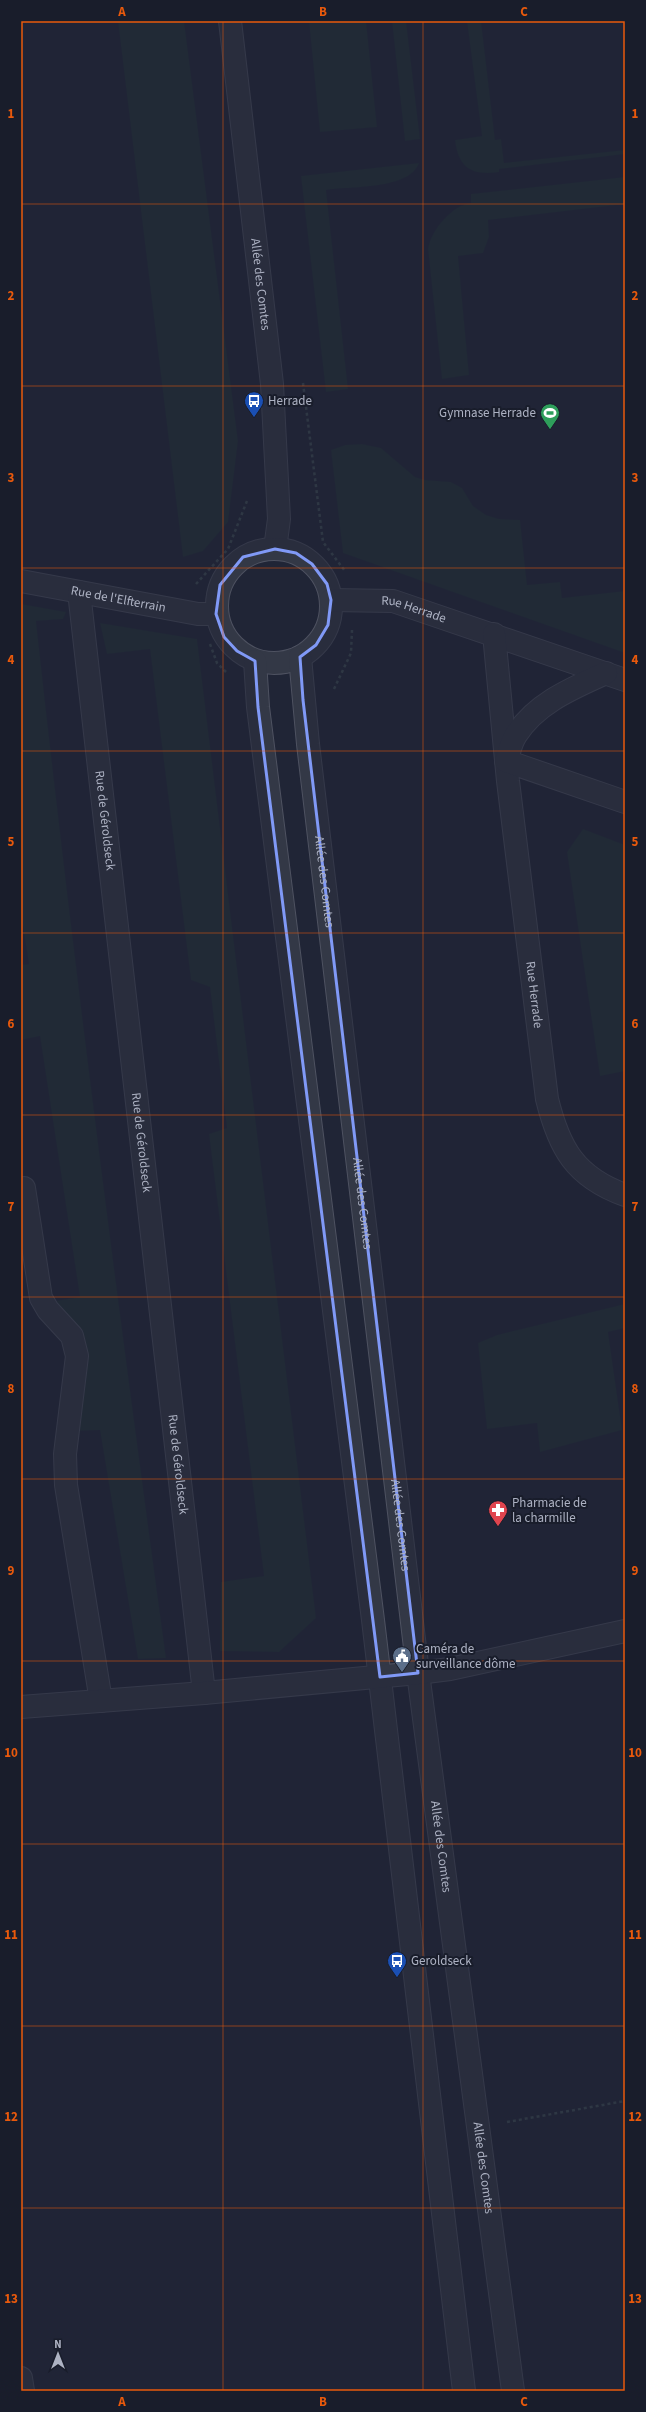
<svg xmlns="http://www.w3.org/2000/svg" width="646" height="2412" font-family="'Source Sans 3',sans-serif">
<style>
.green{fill:#223137}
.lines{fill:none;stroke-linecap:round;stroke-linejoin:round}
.minor-casing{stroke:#4e5261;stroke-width:24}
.path{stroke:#3f4e54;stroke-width:2.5;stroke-dasharray:3 3;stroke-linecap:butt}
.minor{stroke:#333846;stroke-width:22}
.marked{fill:none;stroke:#8099f6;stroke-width:3;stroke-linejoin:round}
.grid{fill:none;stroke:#e8590c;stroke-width:1;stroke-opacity:0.55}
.labels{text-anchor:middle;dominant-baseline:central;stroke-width:4;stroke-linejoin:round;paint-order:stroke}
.street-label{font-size:13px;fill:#adb2c3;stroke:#191d2b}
.poi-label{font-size:13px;fill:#adb2c3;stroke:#191d2b;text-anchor:start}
.neatline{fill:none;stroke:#e8590c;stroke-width:1.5}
.grid-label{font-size:13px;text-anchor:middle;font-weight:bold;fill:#e8590c}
</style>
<rect width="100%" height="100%" fill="#202536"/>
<g class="green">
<polygon points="118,21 184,21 238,441 228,522 203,551 183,557"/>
<polygon points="309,21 366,21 377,127 320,132"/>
<polygon points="392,21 406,21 420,139 405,141"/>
<path d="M467 21H481L495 140 501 139 504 163 625 150V154L499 169V172C472 176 458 168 455 140L482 136Z"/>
<path d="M419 163C410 190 349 186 326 190L348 389 326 392 301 176Z"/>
<path d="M625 177V204L488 220 489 237 483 253 458 256 469 375 442 379 428 249C431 230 452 205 471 203V194Z"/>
<polygon points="362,444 381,448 415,477 425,480 451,482 462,488 473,506 486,515 499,519 520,520 527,585 560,582 562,598 625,591 625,653 343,553 331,450 345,445"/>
<path d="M21 604 66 612 63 619 36 621C74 967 119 1313 166 1658L138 1659 100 1430 76 1431 84 1358 55 1301 80 1297 40 1036 21 1040V965L29 964 21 914Z"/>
<polygon points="100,623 197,639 316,1618 279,1652 220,1651 221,1582 264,1576 209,1134 227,1128 210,987 191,980 150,649 107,654"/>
<polygon points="583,829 625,845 625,1071 600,1076 567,852"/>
<polygon points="625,1304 625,1328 608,1332 622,1430 540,1452 537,1423 487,1429 478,1343 497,1335"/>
</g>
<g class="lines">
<g class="minor-casing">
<g id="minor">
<path id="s1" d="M230 21 272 384 279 519 275 549"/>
<circle cx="274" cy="606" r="57"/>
<path id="s2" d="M21 581 198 614H216"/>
<path id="s3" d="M79 592 204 1693"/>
<path id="s4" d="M331 600 393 601 625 680"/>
<path id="s5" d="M494 634 508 781 547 1099C559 1148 575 1177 625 1195"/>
<path id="s6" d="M300 657 308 744 418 1673 513 2391"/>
<polyline points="255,661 258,707 373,1620 464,2391"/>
<path d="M606 673C573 688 536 703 516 735 511 742 509 753 506 761L625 802"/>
<polyline points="24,1188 41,1298 48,1310 72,1336 77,1356 65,1454 66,1485 101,1701"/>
<polyline points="21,1707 204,1693 418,1673 450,1669 625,1631"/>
<polyline points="21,2378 23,2391"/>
</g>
</g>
<g class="path">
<polyline points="303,383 323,542 345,571"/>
<polyline points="196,584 228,549 247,501"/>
<polyline points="210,644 217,663 226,672"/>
<polyline points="334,689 351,653 352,630"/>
<polyline points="507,2122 625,2101"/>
</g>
<use href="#minor" class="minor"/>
</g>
<path d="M0 0H646V2412H0ZM275 549 296 553 312 564 327 584 331 600 328 625 316 645 300 657 303 700 418 1673 380 1677 258 707 255 661 237 651 224 637 216 614 220 585 243 557Z" fill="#202536" fill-opacity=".55" fill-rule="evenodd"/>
<path class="marked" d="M275 549 296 553 312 564 327 584 331 600 328 625 316 645 300 657 303 700 418 1673 380 1677 258 707 255 661 237 651 224 637 216 614 220 585 243 557Z"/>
<path class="grid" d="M223 21V2391M423 21V2391M21 204H625M21 386H625M21 568H625M21 751H625M21 933H625M21 1115H625M21 1297H625M21 1479H625M21 1661H625M21 1844H625M21 2026H625M21 2208H625"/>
<defs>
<g id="bus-pin" transform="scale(1)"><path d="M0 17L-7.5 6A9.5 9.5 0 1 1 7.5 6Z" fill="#1a4fb4" stroke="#191d2b"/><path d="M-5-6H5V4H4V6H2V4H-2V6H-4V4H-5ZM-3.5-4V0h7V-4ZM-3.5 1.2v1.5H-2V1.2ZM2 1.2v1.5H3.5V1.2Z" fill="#fff"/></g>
<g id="stadium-pin" transform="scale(1)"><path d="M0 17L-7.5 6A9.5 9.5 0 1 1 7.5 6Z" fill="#2e9e5b" stroke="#191d2b"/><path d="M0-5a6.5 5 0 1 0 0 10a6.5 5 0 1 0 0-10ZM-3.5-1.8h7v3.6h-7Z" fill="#fff"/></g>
<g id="pharmacy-pin" transform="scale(1)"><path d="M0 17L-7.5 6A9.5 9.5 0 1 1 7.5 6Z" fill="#e0444e" stroke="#191d2b"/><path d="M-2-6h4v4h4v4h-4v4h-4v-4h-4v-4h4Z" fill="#fff"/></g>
<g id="civic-pin" transform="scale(1)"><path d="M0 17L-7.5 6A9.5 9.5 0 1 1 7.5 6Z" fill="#5c6f8a" stroke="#191d2b"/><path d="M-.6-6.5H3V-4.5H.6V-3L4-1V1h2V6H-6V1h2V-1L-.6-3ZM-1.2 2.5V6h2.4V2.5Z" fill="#fff"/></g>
</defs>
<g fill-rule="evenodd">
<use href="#bus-pin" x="254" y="401"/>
<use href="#stadium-pin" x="550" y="413"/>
<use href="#pharmacy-pin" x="498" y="1510"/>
<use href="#civic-pin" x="402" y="1656"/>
<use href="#bus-pin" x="397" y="1961"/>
</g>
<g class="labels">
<g class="street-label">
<text stroke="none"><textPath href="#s1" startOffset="265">Allée des Comtes</textPath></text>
<text stroke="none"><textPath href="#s2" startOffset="99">Rue de l'Elfterrain</textPath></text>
<text stroke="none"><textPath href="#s4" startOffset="84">Rue Herrade</textPath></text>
<text stroke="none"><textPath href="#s3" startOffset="230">Rue de Géroldseck</textPath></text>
<text stroke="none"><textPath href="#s6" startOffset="226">Allée des Comtes</textPath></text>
<text stroke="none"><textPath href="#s5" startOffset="363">Rue Herrade</textPath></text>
<text stroke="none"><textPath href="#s3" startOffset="554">Rue de Géroldseck</textPath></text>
<text stroke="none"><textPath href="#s6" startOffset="550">Allée des Comtes</textPath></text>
<text stroke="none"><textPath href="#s3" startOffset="878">Rue de Géroldseck</textPath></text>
<text stroke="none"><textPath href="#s6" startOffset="874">Allée des Comtes</textPath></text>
<text stroke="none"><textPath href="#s6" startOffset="1198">Allée des Comtes</textPath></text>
<text stroke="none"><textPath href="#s6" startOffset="1522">Allée des Comtes</textPath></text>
</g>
<g class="poi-label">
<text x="268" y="401">Herrade</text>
<text x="536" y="413" text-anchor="end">Gymnase Herrade</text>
<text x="512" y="1503">Pharmacie de<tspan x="512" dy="15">la charmille</tspan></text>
<text x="416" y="1649">Caméra de<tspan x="416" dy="15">surveillance dôme</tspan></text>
<text x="411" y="1961">Geroldseck</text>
</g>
</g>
<rect width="646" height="2412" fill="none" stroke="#191d2b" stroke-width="44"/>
<g transform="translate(58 2354)" stroke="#191d2b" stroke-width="3" paint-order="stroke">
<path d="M0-3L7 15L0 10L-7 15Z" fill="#adb2c3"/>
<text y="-6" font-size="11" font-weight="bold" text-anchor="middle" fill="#adb2c3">N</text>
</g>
<rect x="22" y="22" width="602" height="2368" class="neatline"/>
<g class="grid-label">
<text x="122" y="16">A</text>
<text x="323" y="16">B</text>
<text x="524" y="16">C</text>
<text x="11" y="118">1</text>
<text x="635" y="118">1</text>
<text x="11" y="300">2</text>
<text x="635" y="300">2</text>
<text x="11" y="482">3</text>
<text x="635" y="482">3</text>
<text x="11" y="664">4</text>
<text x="635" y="664">4</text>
<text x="11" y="846">5</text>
<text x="635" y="846">5</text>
<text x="11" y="1028">6</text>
<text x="635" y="1028">6</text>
<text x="11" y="1211">7</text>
<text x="635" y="1211">7</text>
<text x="11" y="1393">8</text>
<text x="635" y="1393">8</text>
<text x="11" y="1575">9</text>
<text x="635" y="1575">9</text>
<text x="11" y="1757">10</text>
<text x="635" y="1757">10</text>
<text x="11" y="1939">11</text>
<text x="635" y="1939">11</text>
<text x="11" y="2121">12</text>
<text x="635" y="2121">12</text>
<text x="11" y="2303">13</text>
<text x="635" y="2303">13</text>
<text x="122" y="2406">A</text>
<text x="323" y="2406">B</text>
<text x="524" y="2406">C</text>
</g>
</svg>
